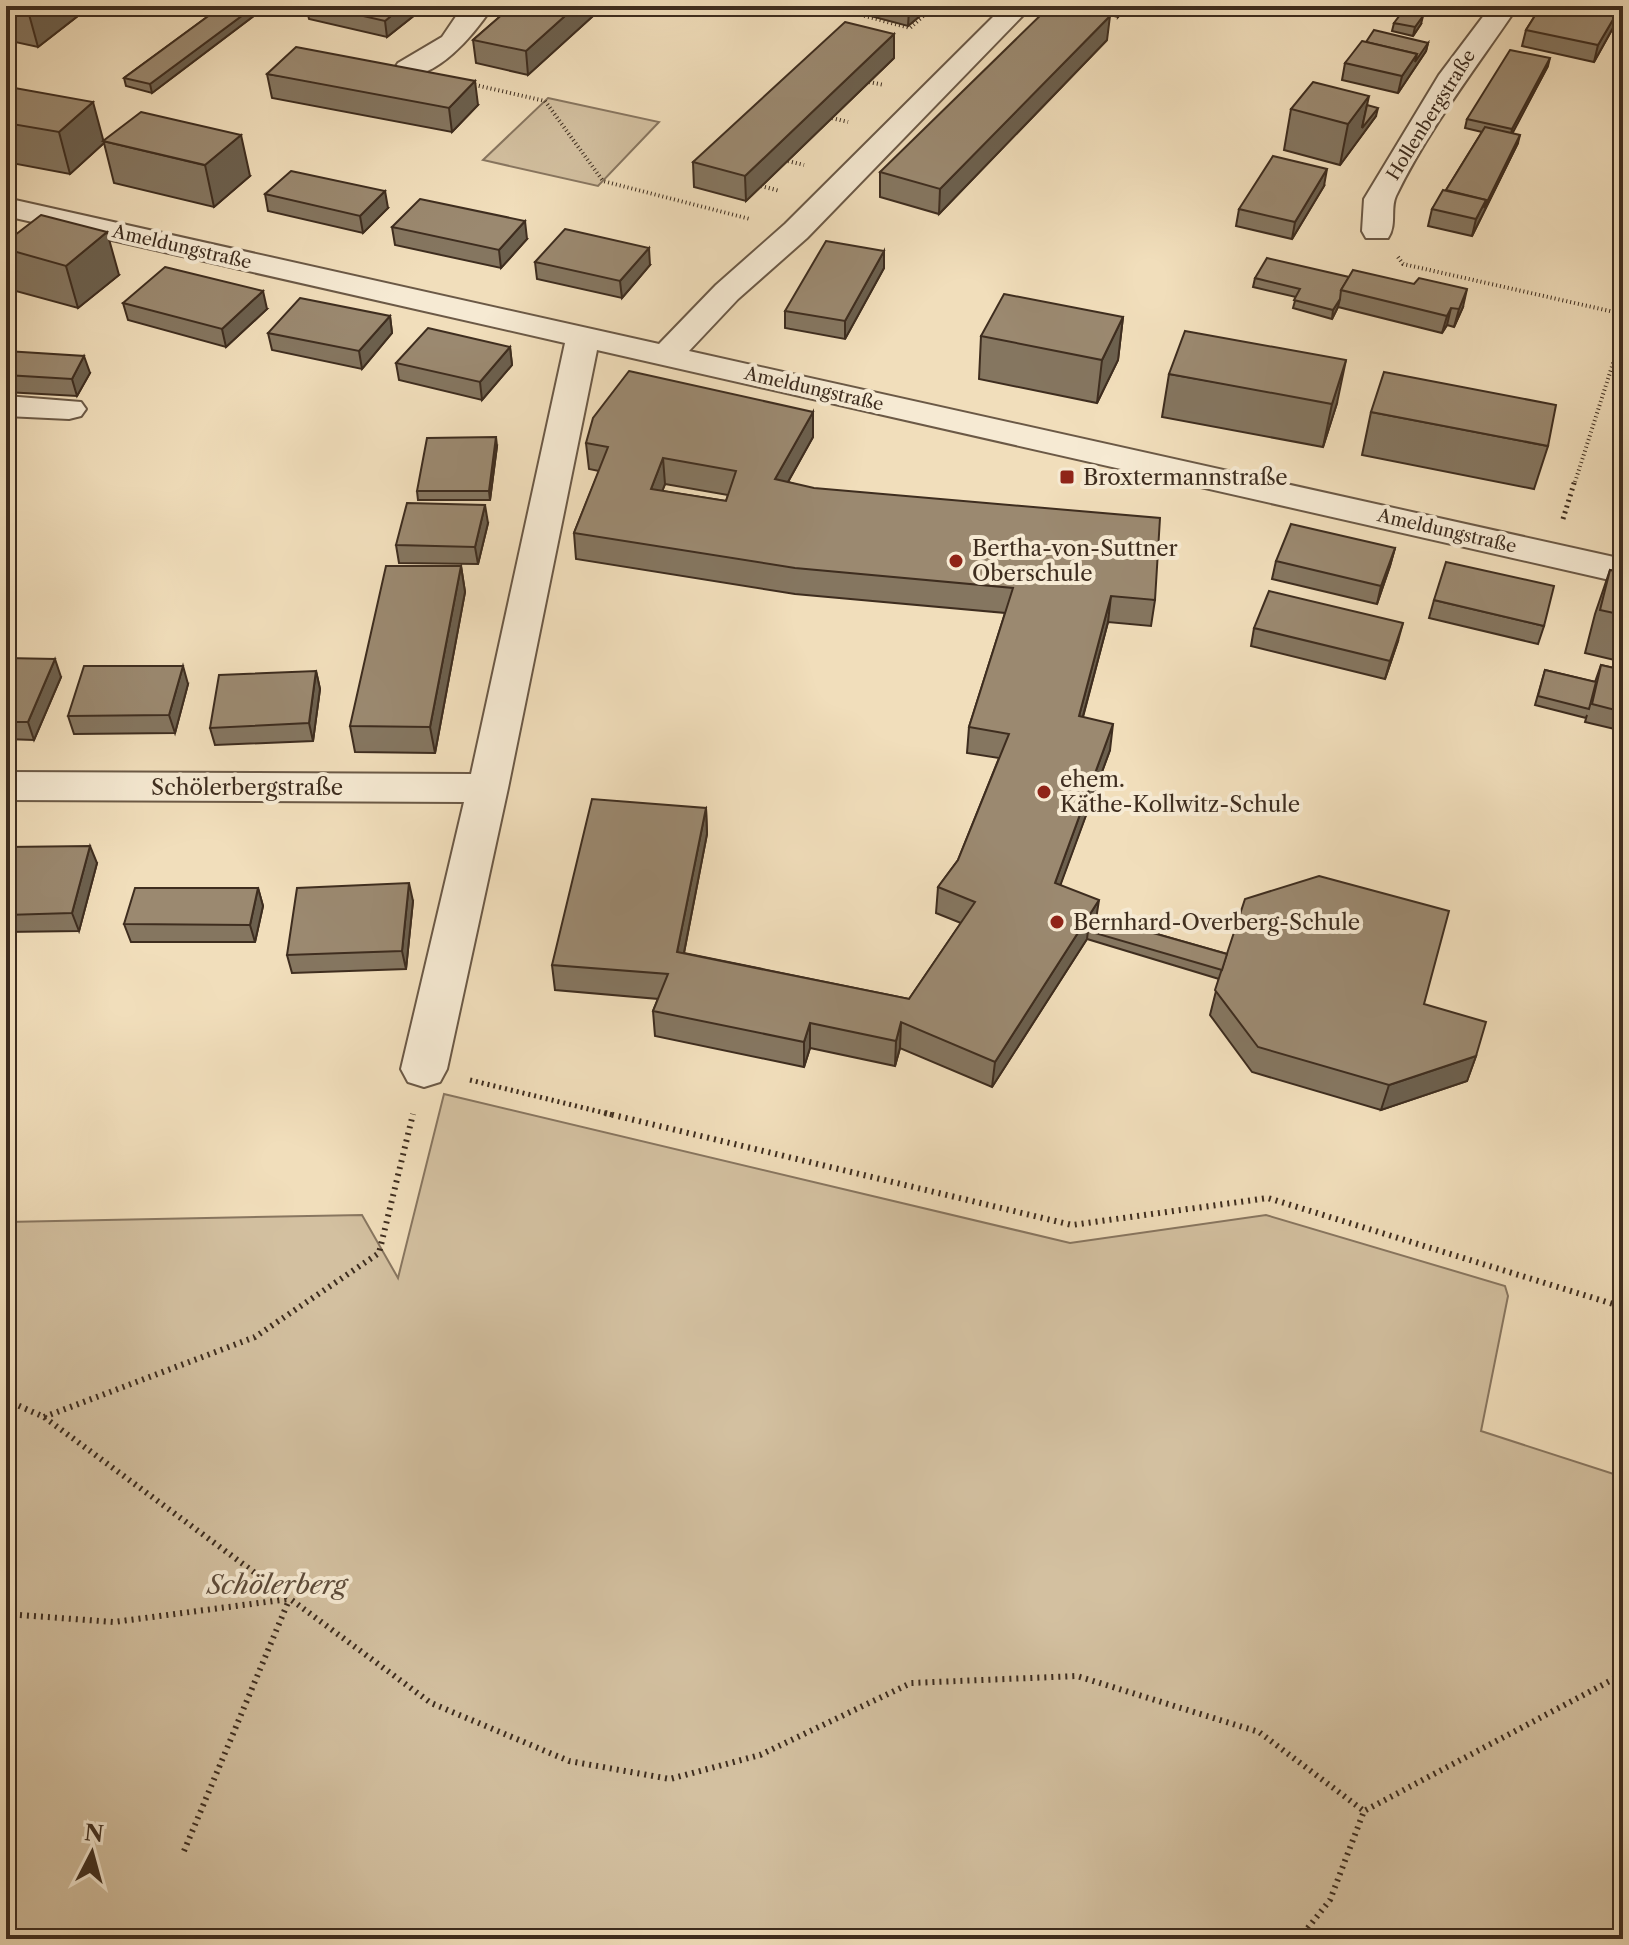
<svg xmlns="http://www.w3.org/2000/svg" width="1629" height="1945" font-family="'Libre Caslon Text',serif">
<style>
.green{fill:#d3c0a0;stroke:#887660;stroke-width:2}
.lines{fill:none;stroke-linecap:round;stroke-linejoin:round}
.minor-casing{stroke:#6b5946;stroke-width:4}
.path-far2{stroke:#3e2d1f;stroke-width:4;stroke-dasharray:1 3;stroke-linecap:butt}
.path-far1{stroke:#3e2d1f;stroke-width:5;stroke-dasharray:2 4;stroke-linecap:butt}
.path{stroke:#3e2d1f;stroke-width:6;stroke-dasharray:2 5;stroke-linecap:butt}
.minor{fill:#f6ead3;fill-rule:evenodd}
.wall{fill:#857660;stroke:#3e2d1f;stroke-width:2;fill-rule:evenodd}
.shaded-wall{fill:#6c604e;stroke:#3e2d1f;stroke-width:2}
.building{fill:#9b8970;stroke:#3e2d1f;stroke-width:2;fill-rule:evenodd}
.poi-dot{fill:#8f2418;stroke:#f6ead3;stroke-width:3}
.labels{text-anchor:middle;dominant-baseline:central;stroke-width:8;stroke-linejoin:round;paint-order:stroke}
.far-street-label{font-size:18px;fill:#3e2d1f;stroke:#f6ead3}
.poi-label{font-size:22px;fill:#3e2d1f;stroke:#f6ead3;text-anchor:start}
.street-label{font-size:22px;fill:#3e2d1f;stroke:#f6ead3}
.near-park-label{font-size:26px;font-style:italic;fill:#5c4a39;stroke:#f6ead3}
</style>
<rect width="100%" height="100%" fill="#f1debb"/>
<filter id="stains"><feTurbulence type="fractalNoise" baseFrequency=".0025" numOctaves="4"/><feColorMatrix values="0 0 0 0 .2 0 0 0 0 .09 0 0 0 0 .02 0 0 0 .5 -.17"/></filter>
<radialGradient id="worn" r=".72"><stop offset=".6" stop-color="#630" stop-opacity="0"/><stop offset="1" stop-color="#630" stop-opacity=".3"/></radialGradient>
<g class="green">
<polygon points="548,98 659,122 598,186 483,160"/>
<polygon points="444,1094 1070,1243 1266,1215 1505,1286 1508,1296 1481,1431 1623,1477 1623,1939 6,1939 6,1222 362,1215 398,1278"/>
</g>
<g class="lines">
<g class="minor-casing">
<g id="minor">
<path d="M463 6H493C476 32 435 84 398 75L394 69 398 63 442 37Z"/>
<polygon points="1004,6 1032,6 807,238 738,299 689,351 1623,559 1623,583 597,350 508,788 447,1069 440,1082 424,1087 408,1082 401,1069 464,802 6,800 6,772 471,774 565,343 6,216 6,198 659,344 716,285 785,224"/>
<path d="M1491 6H1518C1476 68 1429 128 1396 196 1390 209 1397 225 1388 238H1366L1362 231 1364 199 1439 75Z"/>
<polygon points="6,396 81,402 86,409 81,416 69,419 6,416"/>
</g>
</g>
<g class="path-far2">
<polyline points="857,6 850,12 910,28 932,8"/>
<polyline points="931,8 956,15"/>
<polyline points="869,82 884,85"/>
<polyline points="471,84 545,101 603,181 750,219"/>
<polyline points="832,118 848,122"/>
<polyline points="788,161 804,165"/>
<polyline points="761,186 780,191"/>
<polyline points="1398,257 1403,264 1623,314"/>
<polyline points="1575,482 1623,332"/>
</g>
<g class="path-far1">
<polyline points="1563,519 1575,480"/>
<polyline points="470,1080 613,1115"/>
</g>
<g class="path">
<polyline points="605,1113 1072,1225 1268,1198 1623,1307"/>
<polyline points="6,1400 44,1417 431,1703 569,1761 670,1779 760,1755 911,1683 1077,1676 1259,1732 1364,1811"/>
<polyline points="44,1417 255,1337 379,1253 413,1114"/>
<polyline points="6,1614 114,1622 289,1599"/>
<polyline points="184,1851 289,1600"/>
<polyline points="1299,1939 1330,1900 1364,1811 1623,1674"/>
</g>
<use href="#minor" class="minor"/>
</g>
<g class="wall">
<polygon points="6,6 77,6 79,15 38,47 6,40"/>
<polygon points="222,6 267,6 152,93 126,86 124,78"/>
<polygon points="306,6 415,6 416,14 387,37 309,19"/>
<polygon points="512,6 604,6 528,75 476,63 473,40"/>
<polygon points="863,6 932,6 908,26 863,14"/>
<polygon points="1069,6 1128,6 1118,17"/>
<polygon points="1425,6 1456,6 1453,12"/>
<polygon points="1541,6 1623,6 1619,17 1594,62 1522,46 1526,30"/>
<polygon points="1394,23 1421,24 1413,36 1392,31"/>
<polygon points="1107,40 939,214 880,197 880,172"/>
<polygon points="1366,42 1428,43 1426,51 1398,93 1342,80 1345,63"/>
<polygon points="894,58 746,201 694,187 693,162"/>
<polygon points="1548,66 1512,133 1518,143 1472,236 1428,226 1432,209 1446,190 1482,132 1465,128 1467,119"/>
<polygon points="267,74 478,105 452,132 272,98"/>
<polygon points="6,90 103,141 250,176 214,207 114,183 104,143 70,174 6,162"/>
<polygon points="1367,105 1376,116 1340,165 1284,150 1291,109"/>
<polygon points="1324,186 1292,239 1236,226 1239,209"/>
<polygon points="265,194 388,208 363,233 268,211"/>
<polygon points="392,227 527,239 501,268 395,245"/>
<polygon points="6,242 119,275 78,308 12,290 6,272"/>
<polygon points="884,251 884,268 845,339 785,328 785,311"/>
<polygon points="535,262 650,265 622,298 537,279"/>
<polygon points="1255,278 1463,307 1454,327 1447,325 1442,333 1338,307 1332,319 1293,308 1296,297 1253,287"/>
<polygon points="123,303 267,309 226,347 128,320"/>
<polygon points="390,316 392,333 362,369 272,350 268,333"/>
<polygon points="1123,317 1118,360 1097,403 979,379 981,336"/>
<polygon points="510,347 512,365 482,400 399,380 396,363"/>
<polygon points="6,351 90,373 77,396 6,392"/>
<polygon points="1169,374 1337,403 1323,447 1162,417"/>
<path d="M813 412V437L788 482 1155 600 1151 626 1108 622 1083 717 1110 750 1060 885 1097 917 1227 954 1424 1004 1476 1056 1467 1081 1381 1110 1252 1072 1210 1015 1219 979 1087 939 992 1087 900 1048 895 1066 810 1048 804 1067 655 1036 653 1011 658 999 555 990 552 965 706 808 707 834 684 953 909 999 961 923 936 913 938 887 958 860 999 758 967 753 969 727 1005 613 795 594 576 559 574 533 599 471 589 469 586 443ZM665 484 728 495 726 501 662 491Z"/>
<polygon points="1371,412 1548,446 1534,489 1362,455"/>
<polygon points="497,446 490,500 418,500 417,491"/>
<polygon points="488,523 478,564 399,563 396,545"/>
<polygon points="1395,548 1390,566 1377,604 1272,579 1276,561"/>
<polygon points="461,566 465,592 435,753 355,752 350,726"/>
<polygon points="1610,570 1623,573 1623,662 1585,653 1595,614"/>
<polygon points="1434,600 1544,626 1538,644 1429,618"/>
<polygon points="1254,628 1398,641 1385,679 1251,646"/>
<polygon points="6,658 61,677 34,740 6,739"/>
<polygon points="1601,665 1623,670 1623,731 1585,722 1587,715 1586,718 1535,705 1545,670 1595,682"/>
<polygon points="316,671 320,689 313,741 215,745 210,728"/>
<polygon points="188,684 175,733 74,734 68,716"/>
<polygon points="6,847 97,863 79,931 6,932"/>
<polygon points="258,888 263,906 255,942 131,942 124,924"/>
<polygon points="413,901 406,969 292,973 287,955"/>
</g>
<g class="shaded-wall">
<polygon points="28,6 77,6 79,15 38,47 27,7"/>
<polygon points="255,6 267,6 152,93 150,84"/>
<polygon points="403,6 415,6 416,14 387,37 385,21"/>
<polygon points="576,6 604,6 528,75 526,51"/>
<polygon points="913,6 932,6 908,26 909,10"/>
<polygon points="1119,6 1128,6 1118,17"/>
<polygon points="1621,6 1622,6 1619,17 1594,62 1598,45"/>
<polygon points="1110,16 1107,40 939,214 940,189"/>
<polygon points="1423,16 1421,24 1413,36 1415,27"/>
<polygon points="894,34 894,58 746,201 745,176"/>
<polygon points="1428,43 1426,51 1398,93 1402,76 1417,54"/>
<polygon points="1550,58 1548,66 1510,138 1512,129"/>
<polygon points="475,81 478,105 452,132 449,108"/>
<polygon points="1369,96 1362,128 1378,108 1376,116 1340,165 1348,124"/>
<polygon points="93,102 104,143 70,174 59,132"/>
<polygon points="241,135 250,176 214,207 205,165"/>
<polygon points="1520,135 1518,143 1472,236 1476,219"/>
<polygon points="1327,169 1324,186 1292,239 1295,222"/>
<polygon points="385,191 388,208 363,233 360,216"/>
<polygon points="525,221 527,239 501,268 499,250"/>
<polygon points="107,232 119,275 78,308 66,266"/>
<polygon points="649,248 650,265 622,298 620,281"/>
<polygon points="884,251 884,268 845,339 845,321"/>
<polygon points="1467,289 1463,307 1454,327 1459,309"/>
<polygon points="263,291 267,309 226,347 222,329"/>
<polygon points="1340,299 1338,307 1332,319 1333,310"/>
<polygon points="1451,308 1447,325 1442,333 1447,316"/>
<polygon points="390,316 392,333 362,369 359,351"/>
<polygon points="1123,317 1118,360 1097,403 1102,360"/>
<polygon points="510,347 512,365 482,400 480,382"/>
<polygon points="84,356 90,373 77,396 72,379"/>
<polygon points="1346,360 1337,403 1323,447 1332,404"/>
<polygon points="813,412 813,437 775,505 775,479"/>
<polygon points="496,437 497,446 490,500 489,491"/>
<polygon points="663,458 665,484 653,515 651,489"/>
<polygon points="485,505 488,523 478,564 475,547"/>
<polygon points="1395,548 1390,566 1377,604 1381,586"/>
<polygon points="461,566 465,592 435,753 430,727"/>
<polygon points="1111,596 1108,622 1076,742 1079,716"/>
<polygon points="1403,623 1398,641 1385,679 1390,661"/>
<polygon points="55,659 61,677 34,740 28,722"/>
<polygon points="183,666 188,684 175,733 169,715"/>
<polygon points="316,671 320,689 313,741 309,723"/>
<polygon points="1113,724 1110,750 1052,908 1055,883"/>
<polygon points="706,808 707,834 679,978 677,952"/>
<polygon points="90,846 97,863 79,931 72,913"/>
<polygon points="409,883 413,901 406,969 402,951"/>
<polygon points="258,888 263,906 255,942 250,925"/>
<polygon points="1099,900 1095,926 1088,931 1087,939 992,1087 995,1062"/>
<polygon points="901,1022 900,1048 895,1066 896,1041"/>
<polygon points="810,1023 810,1048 804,1067 804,1042"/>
<polygon points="1476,1056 1467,1081 1381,1110 1389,1085"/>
</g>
<g class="building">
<polygon points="222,6 255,6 150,84 124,78"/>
<polygon points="319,6 403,6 385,21"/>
<polygon points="512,6 576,6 526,51 473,40"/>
<polygon points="895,6 913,6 909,10"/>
<polygon points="1050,6 1067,6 1110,16 940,189 880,172"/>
<polygon points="1541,6 1621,6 1598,45 1526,30"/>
<polygon points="1408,13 1423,16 1415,27 1394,23 1400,15"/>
<polygon points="845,22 894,34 745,176 693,162"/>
<polygon points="1374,30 1428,43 1415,62 1417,54 1366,42"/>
<polygon points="1362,41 1417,54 1402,76 1345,63"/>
<polygon points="296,47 475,81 449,108 267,74"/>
<polygon points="1510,50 1550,58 1512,129 1467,119"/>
<polygon points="1313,82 1369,96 1348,124 1291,109"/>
<polygon points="9,87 93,102 59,132 6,123 6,90"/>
<polygon points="1367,105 1378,108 1362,128"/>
<polygon points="141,112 241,135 205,165 103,141"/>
<polygon points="1485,127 1520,135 1484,208 1486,200 1446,190"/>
<polygon points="1273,156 1327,169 1295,222 1239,209"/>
<polygon points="291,171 385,191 360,216 265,194"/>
<polygon points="1443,190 1486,200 1476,219 1432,209"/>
<polygon points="420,199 525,221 499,250 392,227"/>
<polygon points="41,215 107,232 66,266 6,249 6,242"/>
<polygon points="565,229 649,248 620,281 535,262"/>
<polygon points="826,241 884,251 845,321 785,311"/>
<polygon points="1267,258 1349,277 1341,290 1340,299 1333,310 1294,300 1300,289 1255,278"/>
<polygon points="165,267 263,291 222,329 123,303"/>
<polygon points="1353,270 1414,284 1419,278 1467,289 1459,309 1451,308 1447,316 1341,290"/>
<polygon points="1004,294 1123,317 1102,360 981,336"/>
<polygon points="300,298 390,316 359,351 268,333"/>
<polygon points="428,328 510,347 480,382 396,363"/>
<polygon points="1185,331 1346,360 1332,404 1169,374"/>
<polygon points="6,351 84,356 72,379 6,375"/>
<path d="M629 371 813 412 775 479 814 488 1160 518 1155 600 1111 596 1079 716 1113 724 1055 883 1099 900 995 1062 901 1022 896 1041 810 1023 804 1042 653 1011 668 974 552 965 592 799 706 808 677 952 909 999 975 902 938 887 958 860 1009 734 969 727 1013 588 795 568 574 533 608 447 586 443 593 418ZM663 458 736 471 726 501 651 489Z"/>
<polygon points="1384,372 1556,405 1548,446 1371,412"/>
<polygon points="496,437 489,491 417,491 427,438"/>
<polygon points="407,503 485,505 475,547 396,545"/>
<polygon points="1291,524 1395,548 1381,586 1276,561"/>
<polygon points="1446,562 1554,586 1544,626 1434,600"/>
<polygon points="386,566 461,566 430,727 350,726"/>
<polygon points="1610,570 1623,573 1623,615 1600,610"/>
<polygon points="1269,591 1403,623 1390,661 1254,628"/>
<polygon points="6,658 55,659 28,722 6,722"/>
<polygon points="1601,665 1623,670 1623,712 1592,704"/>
<polygon points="84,666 183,666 169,715 68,716"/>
<polygon points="1545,670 1596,682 1589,709 1538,696"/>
<polygon points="316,671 309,723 210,728 219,675"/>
<polygon points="90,846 72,913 6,915 6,847"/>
<polygon points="1319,876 1449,911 1424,1004 1486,1022 1476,1056 1389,1085 1258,1047 1215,990 1245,899"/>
<polygon points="409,883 402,951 287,955 297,888"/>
<polygon points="135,888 258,888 250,925 124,924"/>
<polygon points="1097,917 1227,954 1222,970 1088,931"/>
</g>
<g class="poi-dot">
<rect x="1059" y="469" width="16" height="16" rx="4"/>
<circle cx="956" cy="561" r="8"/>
<circle cx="1044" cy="792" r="8"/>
<circle cx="1057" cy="922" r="8"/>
</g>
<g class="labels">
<g class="far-street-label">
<text transform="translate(1431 115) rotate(-58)">Hollenbergstraße</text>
<text transform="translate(182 247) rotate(13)">Ameldungstraße</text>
<text transform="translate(814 389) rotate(13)">Ameldungstraße</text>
<text transform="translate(1447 531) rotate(13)">Ameldungstraße</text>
</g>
<g class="poi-label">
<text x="1083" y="477">Broxtermannstraße</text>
<text x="972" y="548">Bertha-von-Suttner<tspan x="972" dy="25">Oberschule</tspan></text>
<text x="1060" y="779">ehem.<tspan x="1060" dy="25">Käthe-Kollwitz-Schule</tspan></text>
<text x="1073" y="922">Bernhard-Overberg-Schule</text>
</g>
<g class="street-label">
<text x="247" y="787">Schölerbergstraße</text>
</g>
<g class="near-park-label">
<text x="277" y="1585">Schölerberg</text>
</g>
</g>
<rect width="1629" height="1945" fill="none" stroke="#f1debb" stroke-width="32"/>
<rect x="8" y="8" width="1613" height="1929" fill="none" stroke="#3e2d1f" stroke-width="4"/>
<rect x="16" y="16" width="1597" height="1913" fill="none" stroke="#3e2d1f" stroke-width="2"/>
<g transform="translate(92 1853) rotate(6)" stroke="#f6ead3" stroke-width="6" paint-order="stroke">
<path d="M0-6L14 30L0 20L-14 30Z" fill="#3e2d1f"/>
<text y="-12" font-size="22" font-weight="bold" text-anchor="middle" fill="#3e2d1f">N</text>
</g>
<rect width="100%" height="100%" filter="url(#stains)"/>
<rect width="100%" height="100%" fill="url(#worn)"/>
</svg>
